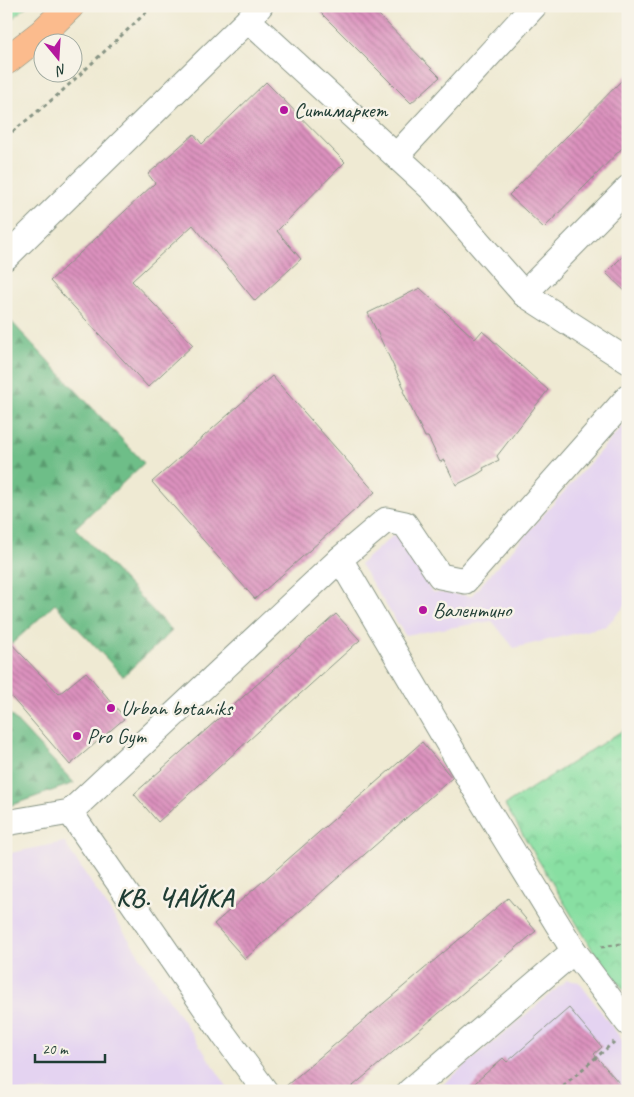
<svg xmlns="http://www.w3.org/2000/svg" width="634" height="1097" font-family="Caveat,sans-serif">
<style>
.built{fill:#e4d3f1}
.grass{fill:url(#grass-dots);stroke:#548e6b}
.forest{fill:url(#forest-firs);stroke:#467e5e}
.park{fill:url(#park-crowns);stroke:#548e6b}
.building{fill:url(#building-back-hatch)}
.lines{fill:none;stroke-linecap:round;stroke-linejoin:round}
.minor-casing{stroke:#879484;stroke-width:27}
.major-casing{stroke:#879484;stroke-width:29}
.path{stroke:#879484;stroke-width:3;stroke-dasharray:4 4;stroke-linecap:butt}
.minor{stroke:#fff;stroke-width:25}
.major{stroke:#fbbb8d;stroke-width:28}
.poi-dot{fill:#b5179e;stroke:#f7f3e8;stroke-width:2}
.labels{text-anchor:middle;dominant-baseline:central;stroke-width:5;stroke-linejoin:round;paint-order:stroke}
.poi-label{font-size:21px;fill:#1f3d34;stroke:#f7f3e8;text-anchor:start}
.district-label{font-size:26px;font-weight:bold;letter-spacing:1px;fill:#1f3d34;stroke:#f7f3e8}
</style>
<defs>
<pattern id="grass-dots" width="8" height="8" patternUnits="userSpaceOnUse" patternTransform="scale(1.25)"><rect width="8" height="8" fill="#88dfa2"/><path d="M2 2h.1M6 6h.1" fill="none" stroke="#75c08c" stroke-width="1.8" stroke-linecap="round"/></pattern>
<pattern id="forest-firs" width="22" height="20" patternUnits="userSpaceOnUse" patternTransform="scale(1.25)"><rect width="22" height="20" fill="#6ebe88"/><path d="M5 1l3.5 6h-7zM16 11l3.5 6h-7z" fill="#5a9c70"/></pattern>
<pattern id="park-crowns" width="20" height="18" patternUnits="userSpaceOnUse" patternTransform="scale(1.25)"><rect width="20" height="18" fill="#88dfa2"/><path d="M2 6a3 3 0 1 1 6 0M12 15a3 3 0 1 1 6 0" fill="none" stroke="#75c08c"/></pattern>
<pattern id="building-back-hatch" width="6" height="6" patternUnits="userSpaceOnUse" patternTransform="scale(1.25)"><rect width="6" height="6" fill="#dc91be"/><path d="M-1 5l2 2M0 0l6 6M5-1l2 2" fill="none" stroke="#b2789b"/></pattern>
</defs>
<rect width="100%" height="100%" fill="#f7f3e8"/>
<filter id="ink" filterUnits="userSpaceOnUse"><feTurbulence type="fractalNoise" baseFrequency=".02" numOctaves="2"/><feDisplacementMap in="SourceGraphic" scale="10" xChannelSelector="R" yChannelSelector="G"/><feConvolveMatrix kernelMatrix="1 2 1 2 8 2 1 2 1" color-interpolation-filters="sRGB"/></filter>
<filter id="wash" filterUnits="userSpaceOnUse"><feTurbulence type="fractalNoise" baseFrequency=".0096" numOctaves="4" result="noise"/><feDisplacementMap in="SourceGraphic" scale="20" xChannelSelector="R" yChannelSelector="G"/><feGaussianBlur stdDeviation="1.12" result="paint"/><feColorMatrix in="noise" values="0 0 0 0 0 0 0 0 0 0 0 0 0 0 0 0 0 1.4 0 .05"/><feComposite in="paint" operator="in"/></filter>
<g filter="url(#wash)">
<rect width="100%" height="100%" fill="#efead3"/>
<g class="built">
<polygon points="628,420 628,603 606,626 514,648 492,621 405,635 360,564 395,534 432,592 471,596"/>
<polygon points="64,842 230,1091 6,1091 6,854"/>
<polygon points="567,980 579,982 628,1048 628,1091 435,1091"/>
</g>
<polygon class="grass" points="6,6 27,6 6,24"/>
<g class="forest">
<polygon points="6,316 144,463 75,528 172,631 123,676 55,604 6,649"/>
<polygon points="6,710 74,783 6,807"/>
</g>
<polygon class="park" points="628,727 628,995 597,957 505,805"/>
<g id="blocks">
<g class="building">
<polygon points="314,6 370,6 440,77 411,103"/>
<polygon points="628,74 628,142 544,228 509,195"/>
<polygon points="266,82 345,162 277,231 301,259 255,301 193,225 132,281 193,345 148,387 50,281 155,183 148,174 194,134 202,144"/>
<polygon points="628,251 628,294 606,273"/>
<polygon points="420,288 475,339 482,331 548,390 497,456 499,460 483,468 484,470 478,474 456,485 444,460 440,462 428,437 425,437 403,391 405,390 368,313"/>
<polygon points="272,376 375,492 255,599 152,482"/>
<polygon points="336,614 360,640 158,822 134,794"/>
<polygon points="6,638 59,694 86,672 125,718 70,765 6,691"/>
<polygon points="422,742 452,778 245,959 214,924"/>
<polygon points="508,898 536,931 347,1091 280,1091"/>
<polygon points="569,1008 602,1047 594,1054 626,1091 466,1091 503,1058 507,1062"/>
</g>
</g>
</g>
<g filter="url(#ink)">
<use href="#blocks" fill-opacity="0" stroke="#879484" stroke-width="1"/>
<g class="lines">
<g class="minor-casing">
<g id="minor">
<polyline points="248,20 432,189 524,294 628,361"/>
<polyline points="397,155 534,6"/>
<polyline points="6,257 248,20 260,6"/>
<polyline points="524,294 628,188"/>
<polyline points="340,559 485,806 574,951 628,1023"/>
<polyline points="70,812 224,1035 265,1091"/>
<polyline points="6,823 70,812 340,559 386,520 405,524 440,576 465,581 628,397"/>
<polyline points="410,1091 574,951"/>
</g>
</g>
<g class="major-casing">
<polyline id="major" points="6,61 42,33 70,6"/>
</g>
<g class="path">
<polyline points="6,137 59,94 153,6"/>
<polyline points="601,947 628,943"/>
<polyline points="557,1091 614,1042"/>
</g>
<use href="#minor" class="minor"/>
<use href="#major" class="major"/>
</g>
</g>
<g class="poi-dot">
<circle cx="284" cy="110" r="5"/>
<circle cx="423" cy="610" r="5"/>
<circle cx="111" cy="708" r="5"/>
<circle cx="77" cy="736" r="5"/>
</g>
<g class="labels">
<g class="poi-label">
<text x="294" y="110">Ситимаркет</text>
<text x="433" y="610">Валентино</text>
<text x="121" y="708">Urban botaniks</text>
<text x="87" y="736">Pro Gym</text>
</g>
<g class="district-label">
<text x="175" y="897">КВ. ЧАЙКА</text>
</g>
</g>
<rect width="634" height="1097" fill="none" stroke="#f7f3e8" stroke-width="25"/>
<g transform="translate(58 58) rotate(162)"><circle r="24" fill="#f7f3e8" stroke="#a1aaa0"/>
<path d="M0-4L9 19L0 12L-9 19Z" fill="#b5179e"/>
<text y="-8" font-size="14" font-weight="bold" text-anchor="middle" fill="#1f3d34">N</text>
</g>
<path d="M35 1054v8h70v-8" fill="none" stroke="#1f3d34" stroke-width="2.5"/>
<text x="42" y="1054" font-size="15" fill="#1f3d34" stroke="#f7f3e8" stroke-width="4" paint-order="stroke">20 m</text>
</svg>
